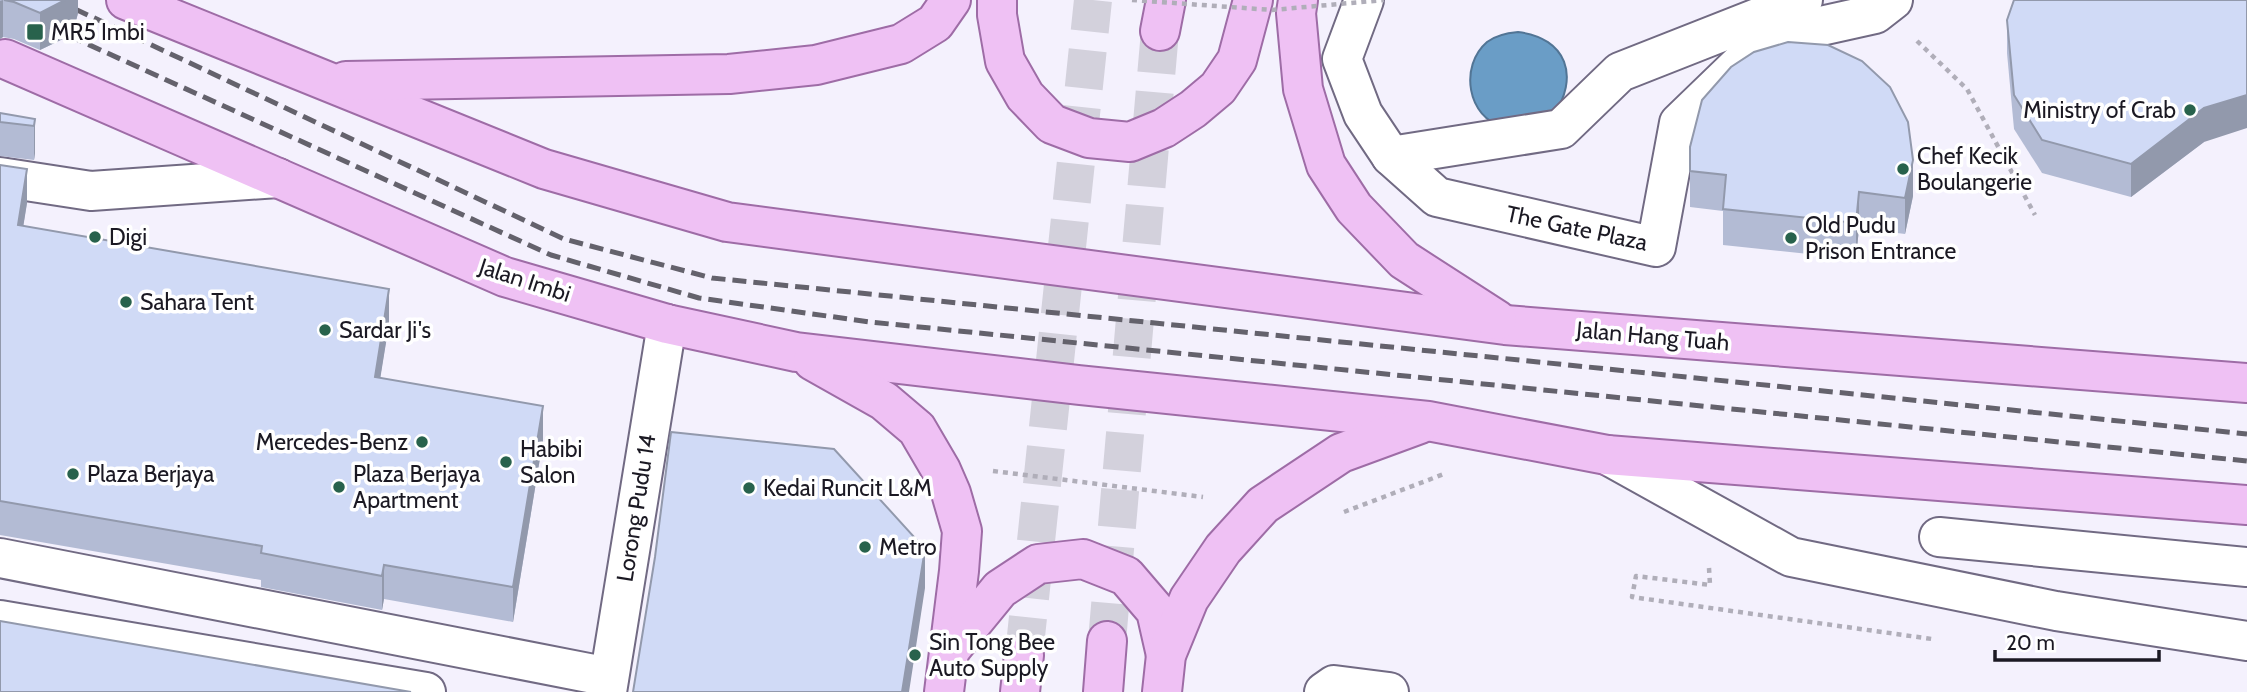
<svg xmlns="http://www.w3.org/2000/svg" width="2247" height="692" font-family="Cabin,sans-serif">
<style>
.water{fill:#6a9dc6;stroke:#527595;stroke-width:2}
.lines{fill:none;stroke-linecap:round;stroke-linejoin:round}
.major-tunnel{stroke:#d3d1dc;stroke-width:38;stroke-dasharray:38 19;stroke-linecap:butt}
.minor-casing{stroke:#716a83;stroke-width:42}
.major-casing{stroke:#9e6ca6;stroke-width:42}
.path{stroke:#b0aeb9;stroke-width:4.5;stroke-dasharray:5 5;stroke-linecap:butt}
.minor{stroke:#fff;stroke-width:38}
.major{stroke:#efc1f4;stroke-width:38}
.rail{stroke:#64626c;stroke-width:5;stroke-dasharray:14 7;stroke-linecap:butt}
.path-bridge{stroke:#b0aeb9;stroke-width:4.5;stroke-dasharray:5 5;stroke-linecap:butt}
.wall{fill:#b3bbd4}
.shaded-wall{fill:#9299ac}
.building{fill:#d0daf6;stroke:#9299ac;stroke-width:2}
.poi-dot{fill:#28624c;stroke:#fff;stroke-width:2.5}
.labels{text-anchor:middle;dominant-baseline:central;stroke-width:7;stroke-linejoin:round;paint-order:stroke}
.poi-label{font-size:23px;fill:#1b1923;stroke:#fff;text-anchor:start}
.street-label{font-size:23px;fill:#1b1923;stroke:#fff}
</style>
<rect width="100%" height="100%" fill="#f4f1fd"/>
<path class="water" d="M1518 32C1567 38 1580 77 1553 116 1542 119 1514 129 1504 127 1467 118 1459 66 1487 42 1496 35 1507 33 1518 32Z"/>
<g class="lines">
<g class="major-tunnel">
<polyline points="1107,641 1160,31"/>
<polyline points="1024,655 1093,0"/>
</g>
<g class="minor-casing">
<g id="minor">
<polyline points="1364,0 1342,59 1363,114 1391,156 1437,197 1656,247 1679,123 1767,38 1875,14 1893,0"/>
<polyline points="1391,156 1561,129 1620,72 1803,0"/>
<polyline points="0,177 91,191 278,178"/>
<polyline points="1607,455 1791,557 2056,611 2247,641"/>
<polyline points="1939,537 2247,567"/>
<polyline points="0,558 609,677"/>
<polyline points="0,620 426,692"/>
<polyline points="607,692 667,324"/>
<polyline points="1324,692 1334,685 1389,692"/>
</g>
</g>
<g class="major-casing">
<g id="major">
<polyline points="126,0 544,169 727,222 1505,325 2247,383"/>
<polyline points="997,0 997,15 1005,61 1025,96 1052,124 1089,138 1130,142 1164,128 1193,109 1218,88 1237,60 1253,0"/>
<polyline points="1298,0 1296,13 1303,89 1326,165 1354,208 1404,260 1497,320"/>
<polyline points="1160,31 1166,0"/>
<polyline points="5,59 505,277 667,324 796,352 1079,385 1428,421 1607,455 2247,505"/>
<polyline points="346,81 729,74 816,65 901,44 935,23 951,0"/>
<polyline points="813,361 884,401 917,429 941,470 951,493 962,531 959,571 944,692"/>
<polyline points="950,650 1000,589 1038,564 1083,559 1126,576 1156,611 1166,655"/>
<polyline points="1020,692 1024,655"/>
<polyline points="1103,692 1107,641"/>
<polyline points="1162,692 1166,655 1189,599 1223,549 1263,505 1341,453 1420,424"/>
</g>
</g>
<g class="path">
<polyline points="1917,41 1967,89 2035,215"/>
<polyline points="993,471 1203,497"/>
<polyline points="1344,512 1444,474"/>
<polyline points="1709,568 1710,585 1636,576 1632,597 1932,639"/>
</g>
<use href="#minor" class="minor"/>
<use href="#major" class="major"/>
<g class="rail">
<polyline points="56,0 564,239 712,278 2247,434"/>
<polyline points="50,27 551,255 699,298 870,322 2247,461"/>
</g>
<polyline class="path-bridge" points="1132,0 1272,10 1384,0"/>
</g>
<g class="wall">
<polygon points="0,0 78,0 78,13 75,25 65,38 40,50 14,39 3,37 0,39"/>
<polygon points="2007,20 2204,142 2131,197 2042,173 2014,129 2007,53"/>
<polygon points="0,113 35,119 35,153 34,160 0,156"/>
<polygon points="1690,147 1913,196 1905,234 1859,228 1856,259 1723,245 1723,211 1690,207"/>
<polygon points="0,165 27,203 23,226 389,324 380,378 543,440 513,622 384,599 382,610 261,587 261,580 0,535"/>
</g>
<g class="shaded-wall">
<polygon points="3,0 3,37 0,39 0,1"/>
<polygon points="65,0 78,0 78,13 75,25 65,38 40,50 40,13"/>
<polygon points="2247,95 2247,128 2204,142 2131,197 2131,164 2204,108"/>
<polygon points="35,119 35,153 34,160 34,126"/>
<polygon points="1913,160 1913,196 1905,234 1905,198"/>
<polygon points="27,169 27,203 18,260 18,225"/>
<polygon points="1859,192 1859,228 1856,259 1856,223"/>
<polygon points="389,289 389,324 375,411 375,377"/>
<polygon points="543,406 543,440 513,622 513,587"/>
<polygon points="925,549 925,588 909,692 902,692"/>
<polygon points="384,565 384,599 382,610 382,576"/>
</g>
<g class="building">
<polygon points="4,0 65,0 40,13 14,2"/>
<polygon points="2014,0 2247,0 2247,95 2204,108 2131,164 2042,140 2014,95 2007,20"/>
<polygon points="1788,42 1828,45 1862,61 1890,87 1908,122 1913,160 1905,198 1859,192 1856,223 1723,209 1726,175 1690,171 1690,147 1702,100 1731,67 1754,52"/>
<polygon points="0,113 35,119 34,126 0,122"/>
<polygon points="0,165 27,169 18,225 389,289 375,377 543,406 513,587 384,565 382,576 261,553 262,546 0,501"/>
<polygon points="671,432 834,449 925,549 902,692 633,692 655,557"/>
<polygon points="0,621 411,692 0,692"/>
</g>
<g class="poi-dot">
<rect x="26" y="23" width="18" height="18" rx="3.5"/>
<circle cx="2190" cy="110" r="7"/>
<circle cx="1903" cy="169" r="7"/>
<circle cx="95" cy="237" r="7"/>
<circle cx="1791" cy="238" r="7"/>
<circle cx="126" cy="302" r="7"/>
<circle cx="325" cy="330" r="7"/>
<circle cx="422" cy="442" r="7"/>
<circle cx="506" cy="462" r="7"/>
<circle cx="73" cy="474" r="7"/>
<circle cx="339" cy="487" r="7"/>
<circle cx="749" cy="488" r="7"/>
<circle cx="865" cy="547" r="7"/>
<circle cx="915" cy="655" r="7"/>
</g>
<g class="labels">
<g class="poi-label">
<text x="51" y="32">MR5 Imbi</text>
<text x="2176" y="110" text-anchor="end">Ministry of Crab</text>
<text x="1917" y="156">Chef Kecik<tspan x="1917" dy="26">Boulangerie</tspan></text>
<text x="1805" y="225">Old Pudu<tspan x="1805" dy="26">Prison Entrance</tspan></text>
<text x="109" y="237">Digi</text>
<text x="140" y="302">Sahara Tent</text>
<text x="339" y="330">Sardar Ji's</text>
<text x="408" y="442" text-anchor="end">Mercedes-Benz</text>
<text x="520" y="449">Habibi<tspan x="520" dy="26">Salon</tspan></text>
<text x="87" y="474">Plaza Berjaya</text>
<text x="353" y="474">Plaza Berjaya<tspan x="353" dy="26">Apartment</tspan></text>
<text x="763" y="488">Kedai Runcit L&amp;M</text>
<text x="879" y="547">Metro</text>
<text x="929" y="642">Sin Tong Bee<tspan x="929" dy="26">Auto Supply</tspan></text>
</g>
<g class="street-label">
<text transform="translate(1577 228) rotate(12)">The Gate Plaza</text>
<text transform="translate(525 280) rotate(18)">Jalan Imbi</text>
<text transform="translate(1653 336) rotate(5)">Jalan Hang Tuah</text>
<text transform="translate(636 508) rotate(-81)">Lorong Pudu 14</text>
</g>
</g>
<path d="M1995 650v10h164v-10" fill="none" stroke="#1b1923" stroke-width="3.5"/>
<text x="2006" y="650" font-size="21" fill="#1b1923" stroke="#ffffff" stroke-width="5" paint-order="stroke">20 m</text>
</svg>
